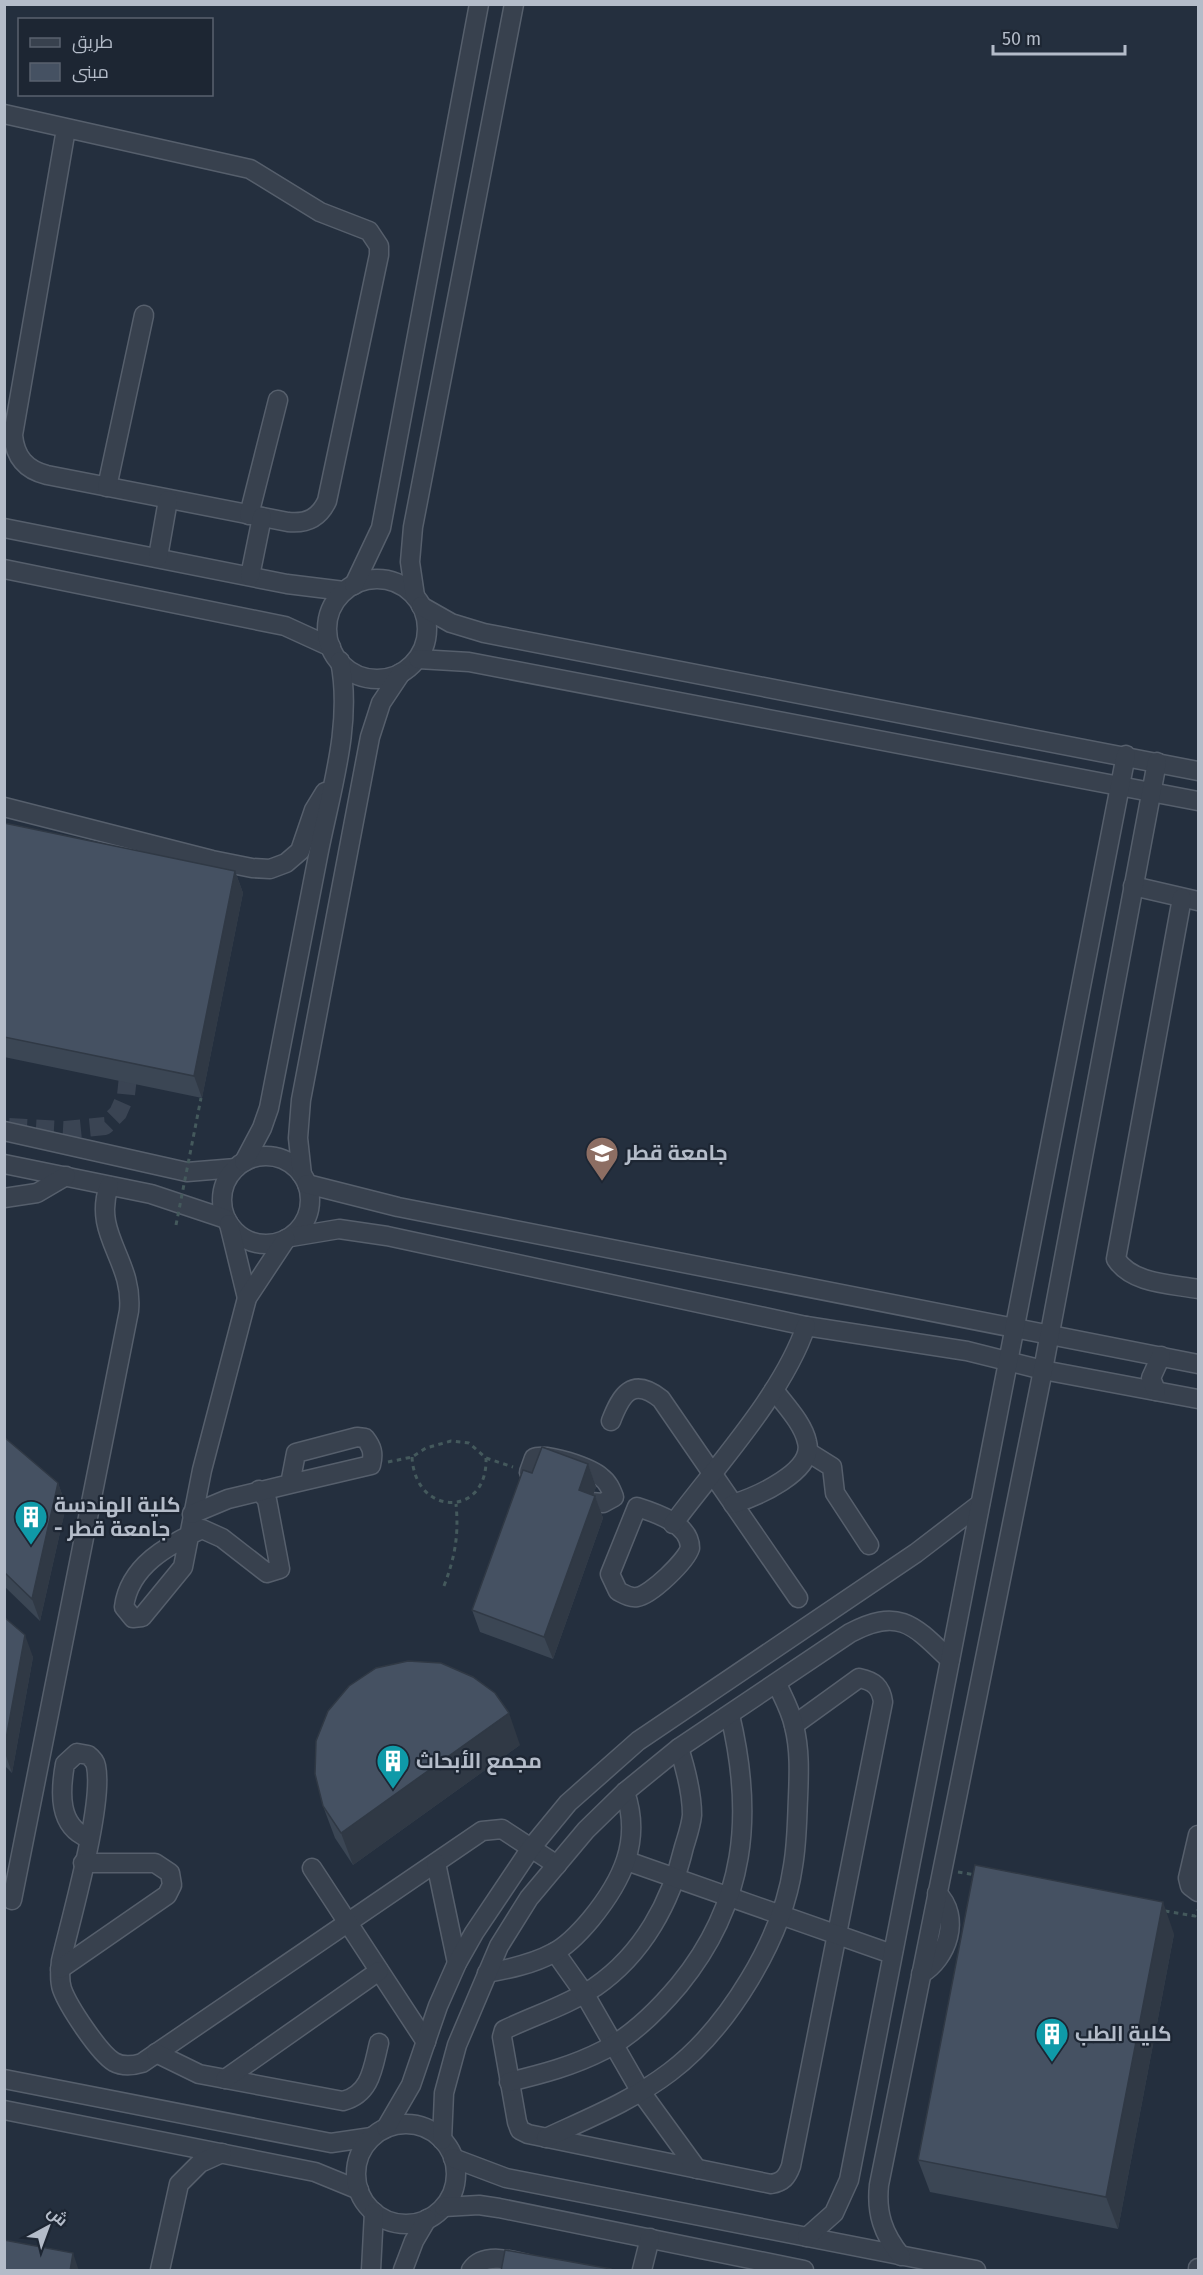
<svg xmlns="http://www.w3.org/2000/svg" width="1203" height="2275" font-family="'Fira Sans',Cairo,sans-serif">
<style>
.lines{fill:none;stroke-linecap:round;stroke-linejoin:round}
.minor-tunnel{stroke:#3a4453;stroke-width:18;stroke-dasharray:18 9;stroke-linecap:butt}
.minor-casing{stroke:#565f6c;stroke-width:21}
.path{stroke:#44595c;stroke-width:3;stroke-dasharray:4.5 4.5;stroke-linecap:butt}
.minor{stroke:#38414e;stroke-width:18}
.path-bridge{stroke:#44595c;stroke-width:3;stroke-dasharray:4.5 4.5;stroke-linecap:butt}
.wall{fill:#3b4654}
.shaded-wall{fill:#303945}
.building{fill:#455162;stroke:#303945;stroke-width:1.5}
.labels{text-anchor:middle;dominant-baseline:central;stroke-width:4.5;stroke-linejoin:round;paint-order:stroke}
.poi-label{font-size:21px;font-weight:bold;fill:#b4bcc9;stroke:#1d2633;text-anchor:start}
</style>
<rect width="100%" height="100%" fill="#242f3e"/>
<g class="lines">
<polyline class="minor-tunnel" points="9,1127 65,1130 105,1126 118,1113 126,1095 130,1058"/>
<g class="minor-casing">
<g id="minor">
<path d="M4 114 250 169 320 212 369 231 379 246V255L327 501C319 518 307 524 288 522L47 475C26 470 15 457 13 435L66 129"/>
<polyline points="107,487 144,315"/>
<polyline points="249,515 278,400"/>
<polyline points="4,528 287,584 344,591"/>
<polyline points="158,557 168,500"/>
<polyline points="4,569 285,626 331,647"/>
<polyline points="250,576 262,517"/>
<circle cx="377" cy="629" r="50"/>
<polyline points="354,585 381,528 479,4"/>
<polyline points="415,596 410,562 413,527 514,4"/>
<polyline points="421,606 451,623 484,633 1198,771"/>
<polyline points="418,659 469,662 1198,801"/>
<polyline points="4,807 212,860 252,868 270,869 286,863 300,851 314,810 325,792"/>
<polyline points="1133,886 1198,901"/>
<path d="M1182 898 1116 1259C1132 1284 1171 1284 1198 1289"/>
<polyline points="4,1131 187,1172 236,1168"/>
<circle cx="266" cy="1200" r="44"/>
<path d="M244 1162 262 1128 269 1108C286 1024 302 940 318 856 330 793 353 725 340 661"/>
<polyline points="4,1164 151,1194 226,1219"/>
<polyline points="302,1175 298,1138 301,1100 370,737 381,703 401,673"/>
<polyline points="307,1184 398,1207 1198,1364"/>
<polyline points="4,1198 37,1193 66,1176"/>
<polyline points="229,1224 247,1298"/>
<polyline points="291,1237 339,1229 387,1236 806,1326 967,1351 1043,1370 1198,1399"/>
<polyline points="1156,1391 1151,1378 1161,1356"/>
<path d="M611 1421C621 1395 632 1376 661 1399L798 1598"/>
<polyline points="808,1452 832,1467 835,1493 869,1545"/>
<path d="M544 1486 533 1480 529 1472 534 1458C546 1452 591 1468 601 1477 608 1482 611 1489 614 1497L603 1503 591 1502"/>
<path d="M259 1490 267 1500 280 1569 267 1573 222 1538 202 1529C168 1545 129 1566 124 1607L133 1618 142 1617 183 1567 202 1470 247 1298 286 1239"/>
<path d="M733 1504C755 1497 815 1472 807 1442 803 1423 785 1405 774 1390"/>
<path d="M637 1507C656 1513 690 1524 690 1548 686 1561 651 1595 637 1597 630 1598 624 1594 618 1591L610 1574Z"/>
<path d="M192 1514 228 1499 290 1484 296 1453 357 1437 365 1438C372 1447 374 1453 371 1465L290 1484"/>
<path d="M673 1524C717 1465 783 1394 806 1326"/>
<path d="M679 1748C686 1770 692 1792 692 1815 691 1826 687 1837 684 1847 671 1902 643 1954 595 1987 566 2006 535 2015 504 2030L502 2037 517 2122 520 2130 528 2134 771 2184C783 2182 787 2177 791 2166L883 1702C881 1687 874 1681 859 1678L794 1725"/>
<polyline points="1198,1835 1188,1878 1190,1886 1198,1892"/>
<path d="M88 1838C58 1826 60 1792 65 1764L77 1753 88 1755C92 1758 95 1761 96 1766 104 1804 71 1918 61 1961 60 1970 59 1980 62 1989 68 2006 99 2053 114 2062 123 2067 132 2066 142 2063L482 1831 502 1829 557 1865"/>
<polyline points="627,1861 892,1954"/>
<polyline points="436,1863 457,1963"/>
<polyline points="312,1868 426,2042"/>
<path d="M12 1900 129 1311C134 1260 92 1235 109 1186"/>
<polyline points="555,1952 584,1993 641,2092 697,2169"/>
<polyline points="60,1969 167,1895 172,1885 170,1873 155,1863 83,1863"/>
<path d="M487 1973C509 1969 533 1964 553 1953 567 1946 581 1931 591 1919 622 1881 642 1841 625 1792"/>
<path d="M921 1974C947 1959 962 1917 937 1893"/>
<path d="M156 2053 199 2074 343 2101C371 2094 373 2067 379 2043"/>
<polyline points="4,2079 331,2143 372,2137"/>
<polyline points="225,2079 379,1971"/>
<path d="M509 2082C542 2074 573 2066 604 2050 633 2035 658 2010 679 1985 746 1903 754 1816 730 1715"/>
<polyline points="4,2110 315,2172 359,2190"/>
<circle cx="406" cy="2174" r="50"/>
<polyline points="386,2128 411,2085 438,2006 457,1963 474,1933 531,1848 568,1803 638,1741 916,1553 980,1504"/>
<path d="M546 2138C589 2118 632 2101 670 2072 728 2028 783 1938 793 1866 797 1843 797 1820 798 1798 799 1774 800 1749 794 1726 791 1711 783 1697 777 1684"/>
<path d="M442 2140 444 2093 457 2045 499 1946 529 1898 586 1830 625 1792 679 1748 850 1633C899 1607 914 1625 950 1660"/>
<polyline points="453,2158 506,2178 976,2270"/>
<polyline points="444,2207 479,2205 499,2208 804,2270"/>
<polyline points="807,2237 834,2213 849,2180 1126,755"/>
<path d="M901 2256C883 2234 876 2213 879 2185L1043 1370 1157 762"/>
<polyline points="160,2270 179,2184 200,2163 222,2153"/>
<polyline points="371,2270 374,2212"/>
<polyline points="403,2270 414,2241 427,2219"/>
<path d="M471 2270C486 2247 528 2266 550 2270"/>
<polyline points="642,2270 650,2238"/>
<polyline points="1198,2270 1198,2268"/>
</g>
</g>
<g class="path">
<path d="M412 1457C415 1517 488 1518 486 1458"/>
<polyline points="388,1462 412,1457 426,1448 451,1441 469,1443 486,1458 513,1467"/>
<path d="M444 1586C455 1557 459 1535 456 1504"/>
<polyline points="958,1872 975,1875"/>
<polyline points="1165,1911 1195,1916 1198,1910"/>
</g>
<use href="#minor" class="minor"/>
<polyline class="path-bridge" points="176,1225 201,1098"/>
</g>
<g class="wall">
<polygon points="4,823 235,871 243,893 202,1098 4,1057"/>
<polygon points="4,1437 58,1483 66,1506 40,1621 4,1586"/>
<polygon points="588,1464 596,1487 593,1495 595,1496 603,1518 553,1659 480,1632 472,1610 532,1473"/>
<polygon points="4,1617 33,1657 12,1773 4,1765"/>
<polygon points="520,1745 353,1865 335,1838 323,1806"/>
<polygon points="1174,1934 1118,2229 930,2192 918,2160"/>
</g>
<g class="shaded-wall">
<polygon points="235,871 243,893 202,1098 194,1076"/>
<polygon points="588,1464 596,1487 587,1512 579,1490"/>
<polygon points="58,1483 66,1506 40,1621 32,1599"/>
<polygon points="595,1496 603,1518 553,1659 544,1637"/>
<polygon points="25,1635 33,1657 12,1773 4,1750"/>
<polygon points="509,1713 520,1745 353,1865 341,1833"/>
<polygon points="1163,1902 1174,1934 1118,2229 1106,2197"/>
<polygon points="73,2253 79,2271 70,2271"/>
</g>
<g class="building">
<polygon points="4,823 235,871 194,1076 4,1037"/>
<polygon points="4,1437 58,1483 32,1599 4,1572"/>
<polygon points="542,1447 588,1464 579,1490 595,1496 544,1637 472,1610 523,1470 532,1473"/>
<polygon points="4,1617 25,1635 4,1750"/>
<polygon points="408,1661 441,1663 473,1677 495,1693 509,1713 341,1833 323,1806 315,1774 316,1741 328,1711 349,1686 376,1668"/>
<polygon points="975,1865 1163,1902 1106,2197 918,2160"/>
<polygon points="4,2240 73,2253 70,2271 4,2271"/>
<polygon points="505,2250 611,2269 611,2271 501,2271"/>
</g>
<defs>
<g id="university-pin" transform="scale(1.725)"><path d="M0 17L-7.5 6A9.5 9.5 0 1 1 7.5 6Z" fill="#8d6e63" stroke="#1d2633"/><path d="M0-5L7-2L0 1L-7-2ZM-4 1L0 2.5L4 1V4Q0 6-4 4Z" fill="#fff"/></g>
<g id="building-pin" transform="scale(1.725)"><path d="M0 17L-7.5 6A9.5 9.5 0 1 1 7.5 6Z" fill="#0f9aa8" stroke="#1d2633"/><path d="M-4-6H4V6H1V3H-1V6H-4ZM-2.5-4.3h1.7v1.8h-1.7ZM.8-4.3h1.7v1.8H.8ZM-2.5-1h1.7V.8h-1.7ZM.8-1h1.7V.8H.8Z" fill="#fff"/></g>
</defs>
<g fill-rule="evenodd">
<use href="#university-pin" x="602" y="1153"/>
<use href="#building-pin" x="31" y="1517"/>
<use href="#building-pin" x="393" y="1761"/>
<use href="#building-pin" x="1052" y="2034"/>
</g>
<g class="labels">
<g class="poi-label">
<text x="625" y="1153">جامعة قطر</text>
<text x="54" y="1505">كلية الهندسة<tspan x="54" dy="24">- جامعة قطر</tspan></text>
<text x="416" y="1761">مجمع الأبحاث</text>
<text x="1075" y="2034">كلية الطب</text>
</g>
</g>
<rect width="1203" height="2275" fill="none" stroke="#b4bcc9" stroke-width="12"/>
<rect x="18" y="18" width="195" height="78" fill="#1d2633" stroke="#59626f" stroke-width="1.5"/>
<rect x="30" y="38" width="30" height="9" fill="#38414e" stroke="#59626f" stroke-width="1.5"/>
<text x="72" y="48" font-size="18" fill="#b4bcc9">طريق</text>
<rect x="30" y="63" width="30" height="18" fill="#455162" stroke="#59626f" stroke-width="1.5"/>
<text x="72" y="78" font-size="18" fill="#b4bcc9">مبنى</text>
<g transform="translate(48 2227) rotate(41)" stroke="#1d2633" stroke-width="4.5" paint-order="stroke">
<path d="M0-4.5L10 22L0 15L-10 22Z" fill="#b4bcc9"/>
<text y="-9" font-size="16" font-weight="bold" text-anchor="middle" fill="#b4bcc9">ش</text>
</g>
<path d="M993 45v9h132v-9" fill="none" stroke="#b4bcc9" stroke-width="3"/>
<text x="1002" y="45" font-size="18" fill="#b4bcc9" stroke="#1d2633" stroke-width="4.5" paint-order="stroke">50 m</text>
</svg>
